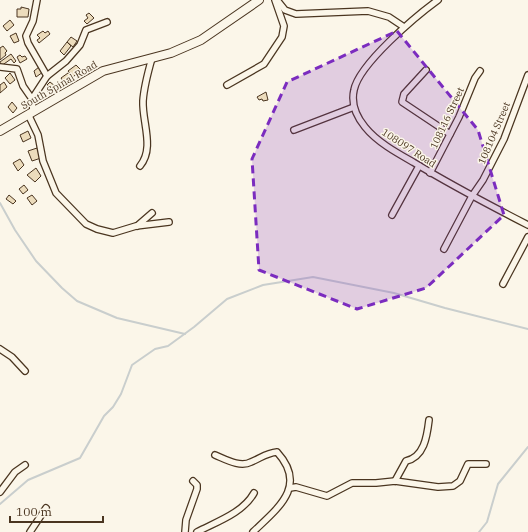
<svg xmlns="http://www.w3.org/2000/svg" width="528" height="532" font-family="'IBM Plex Serif',serif">
<style>
.lines{fill:none;stroke-linecap:round;stroke-linejoin:round}
.stream{stroke:#c9cecd;stroke-width:2}
.building{fill:#ecdcbc;stroke:#4a3520}
.street-casing{stroke:#4a3520;stroke-width:8}
.secondary-casing{stroke:#4a3520;stroke-width:10}
.street{stroke:#fbf6e9;stroke-width:5.5}
.secondary{stroke:#fbf6e9;stroke-width:8}
.marked{fill:#7b2cbf;fill-opacity:0.2;stroke:#7b2cbf;stroke-width:3;stroke-dasharray:8 5;stroke-linejoin:round}
.labels{text-anchor:middle;dominant-baseline:central;stroke-width:3;stroke-linejoin:round;paint-order:stroke}
.street-label{font-size:10px;fill:#4a3520;stroke:#fbf6e9}
</style>
<rect width="100%" height="100%" fill="#fbf6e9"/>
<g class="lines">
<g class="stream">
<polyline points="0,203 15,230 36,261 62,288 77,301 117,318 185,334"/>
<polyline points="0,504 28,480 80,458 104,416 113,407 121,394 132,365 155,349 168,346 194,327 227,299 263,285 313,277 394,293 445,308 528,329"/>
<polyline points="479,532 487,522 498,484 528,447"/>
</g>
</g>
<g class="building">
<polygon points="21,7 29,9 28,17 17,17 17,9 21,9"/>
<polygon points="89,13 94,18 87,24 84,21 88,18 86,15"/>
<polygon points="10,20 14,25 7,31 3,26"/>
<polygon points="43,31 45,33 48,31 50,34 39,43 37,40 40,38 37,35"/>
<polygon points="16,33 19,41 14,43 10,36"/>
<polygon points="71,37 77,41 73,47 67,42"/>
<polygon points="67,42 71,46 64,55 60,51"/>
<polygon points="3,46 7,51 5,53 6,55 0,60 0,48"/>
<polygon points="11,54 16,61 14,63 11,59 1,66 0,62"/>
<polygon points="20,55 22,57 25,56 27,59 20,63 17,57"/>
<polygon points="76,65 81,70 73,77 68,71"/>
<polygon points="39,67 43,72 36,77 34,71"/>
<polygon points="10,73 15,80 10,84 5,78"/>
<polygon points="68,73 72,79 69,82 67,79 63,81 61,78"/>
<polygon points="4,82 7,87 0,93 0,85"/>
<polygon points="50,82 55,86 49,93 47,91 50,87 47,85"/>
<polygon points="266,92 268,100 263,101 262,99 259,100 257,97"/>
<polygon points="12,102 17,108 13,113 8,107"/>
<polygon points="28,131 31,138 23,142 20,135"/>
<polygon points="37,148 41,158 32,161 28,151"/>
<polygon points="20,159 24,165 18,171 13,163"/>
<polygon points="36,168 41,176 35,182 27,175"/>
<polygon points="24,185 28,190 23,194 19,189"/>
<polygon points="9,195 16,201 13,204 6,199"/>
<polygon points="32,195 37,201 32,205 27,198"/>
</g>
<g class="lines">
<g class="street-casing">
<g id="street">
<polyline points="37,0 33,21 26,36 28,43 47,76"/>
<polyline points="277,0 285,10 296,14 368,11 389,17 404,27"/>
<path d="M438 0C416 16 359 64 354 90 351 103 356 116 365 127 377 142 397 153 413 162 451 185 489 205 528 225"/>
<polyline points="0,67 17,69 23,86 32,99 33,111"/>
<polyline points="426,70 404,94 402,102 450,134"/>
<polyline points="227,85 264,64 282,37 284,26 275,0"/>
<polyline points="32,99 47,76 66,61 80,45 86,30 107,22"/>
<polyline points="28,114 38,135 43,161 56,193 86,224 97,229 113,233 136,226 169,222"/>
<polyline points="294,130 354,107"/>
<path d="M140 166C155 148 142 122 143 101 144 86 148 72 152 58"/>
<polyline points="430,173 459,117 475,78 480,71"/>
<polyline points="392,215 419,166"/>
<polyline points="137,226 152,213"/>
<polyline points="444,249 472,196 483,180 504,139 528,75"/>
<polyline points="503,284 528,237"/>
<polyline points="0,349 12,357 25,371"/>
<path d="M215 455C225 459 240 468 251 462 261 458 266 453 277 452 308 486 278 508 253 532"/>
<path d="M395 481 406 461C424 457 427 437 429 420"/>
<polyline points="290,488 296,487 327,496 352,483 376,483 395,481 438,487 453,486 460,481 468,464 486,464"/>
<polyline points="0,492 15,472 25,465"/>
<polyline points="30,532 46,508"/>
<polyline points="185,532 186,520 197,489 197,485 193,481"/>
<path d="M197 532C216 522 243 513 254 493"/>
</g>
</g>
<g class="secondary-casing">
<polyline id="secondary" points="0,131 103,71 171,53 201,40 259,0"/>
</g>
<use href="#street" class="street"/>
<use href="#secondary" class="secondary"/>
</g>
<path class="marked" d="M397 31 478 130 504 215 426 288 357 309 259 270 252 159 287 82Z"/>
<g class="labels">
<g class="street-label">
<text transform="translate(59 85) rotate(-30)">South Spinal Road</text>
<text transform="translate(447 118) rotate(-65)">108116 Street</text>
<text transform="translate(494 133) rotate(-67)">108104 Street</text>
<text transform="translate(409 148) rotate(33)">108097 Road</text>
</g>
</g>
<path d="M10 516v6h93v-6" fill="none" stroke="#4a3520" stroke-width="2"/>
<text x="16" y="516" font-size="12" fill="#4a3520" stroke="#fbf6e9" stroke-width="3" paint-order="stroke">100 m</text>
</svg>
